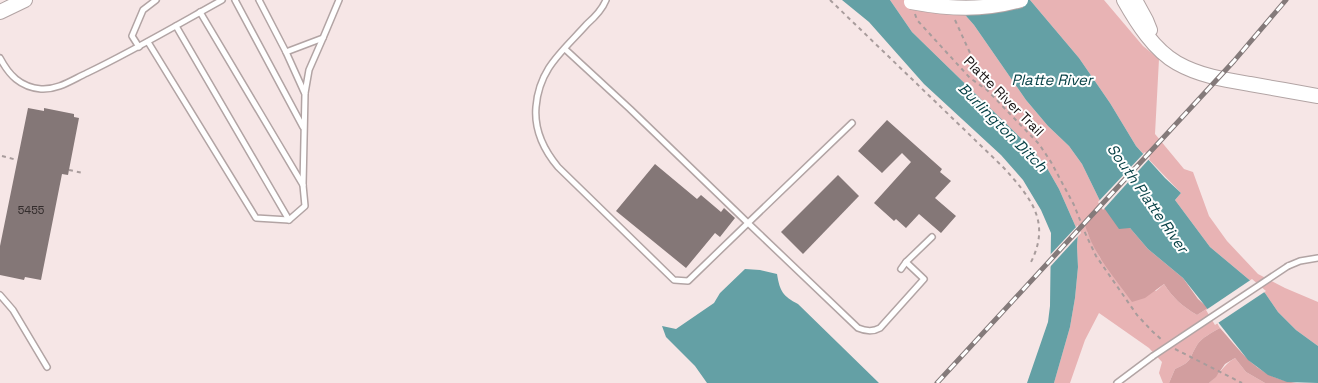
<svg xmlns="http://www.w3.org/2000/svg" width="1318" height="383" font-family="'Space Grotesk',sans-serif">
<style>
.green{fill:#e8b3b4}
.forest{fill:#d29e9f}
.water{fill:#64a0a5}
.pier{fill:#f6e6e6}
.building{fill:#847777}
.lines{fill:none;stroke-linecap:round;stroke-linejoin:round}
.service-casing{stroke:#b2a4a4;stroke-width:8}
.secondary-casing{stroke:#b2a4a4;stroke-width:16}
.path{stroke:#a89c9c;stroke-width:2;stroke-dasharray:4 4;stroke-linecap:butt}
.service{stroke:#fff;stroke-width:5}
.secondary{stroke:#fff;stroke-width:14}
.rail-casing{stroke:#847a7a;stroke-width:5}
.rail{stroke:#fff;stroke-width:3;stroke-dasharray:9;stroke-linecap:butt}
.service-bridge-casing{stroke:#b2a4a4;stroke-width:8;stroke-linecap:butt}
.secondary-bridge-casing{stroke:#b2a4a4;stroke-width:16;stroke-linecap:butt}
.service-bridge{stroke:#fff;stroke-width:5}
.secondary-bridge{stroke:#fff;stroke-width:14}
.labels{text-anchor:middle;dominant-baseline:central;stroke-width:4;stroke-linejoin:round;paint-order:stroke}
.number-label{font-size:11px;fill:#332c2c}
.street-label{font-size:14px;fill:#181313;stroke:#fff}
.water-label{font-size:15px;font-style:italic;fill:#043f44;stroke:#fff}
</style>
<rect width="100%" height="100%" fill="#f6e6e6"/>
<g class="green">
<path d="M890 0H952L974 25 1026 100 1048 126 1069 146 1082 164 1102 205 1087 232 1100 258 1156 291 1164 284C1173 298 1182 306 1197 315L1208 308 1220 328C1213 332 1201 338 1197 345 1188 360 1193 361 1175 369L1169 383H1163L1159 373 1162 362 1149 348 1099 313 1085 340 1070 383H1054L1070 327 1075 298 1078 267 1077 246 1078 232 1059 189 1047 168 1032 149 912 32Z"/>
<polygon points="1030,0 1104,0 1143,46 1159,59 1155,134 1184,169 1193,172 1209,216 1227,241 1258,274 1285,288 1318,302 1318,346 1296,330 1278,312 1265,293 1210,247 1175,200 1181,193 1136,146 1110,103 1079,58"/>
<path d="M1235 358 1246 372 1265 383H1209C1219 375 1223 365 1235 358Z"/>
</g>
<g class="forest">
<path d="M1102 205 1130 228 1148 249 1183 278 1198 299 1208 308 1197 315C1182 306 1173 298 1164 284L1145 298 1132 302C1115 278 1093 254 1085 225Z"/>
<path d="M1220 328C1244 355 1258 378 1297 383H1265L1246 372 1235 358 1225 364 1216 377 1209 383H1169L1175 369C1193 361 1188 360 1197 345 1201 338 1213 332 1220 328Z"/>
</g>
<g class="water">
<polygon points="842,0 890,0 912,32 1032,149 1047,168 1059,189 1078,232 1077,246 1078,267 1075,298 1070,327 1054,383 1027,383 1048,322 1050,306 1051,233 1041,210 1023,180 1001,155 924,84 869,22"/>
<polygon points="952,0 1030,0 1079,58 1110,103 1136,146 1165,178 1181,193 1175,200 1210,247 1265,293 1278,312 1296,330 1318,346 1318,383 1287,382 1268,375 1248,360 1183,278 1148,249 1130,228 1119,229 1102,205 1082,164 1069,146 1048,126 1026,100 974,25"/>
<path d="M745 269 760 270 777 274C780 292 783 296 798 304L879 383H707L695 366 666 337 662 326 676 329 714 303 720 293Z"/>
</g>
<g class="pier">
<polygon points="1145,152 1150,158 1103,210 1098,202"/>
<polygon points="1078,225 1081,233 1049,268 1049,256"/>
<polygon points="1252,279 1266,291 1215,325 1206,310"/>
</g>
<g class="building">
<polygon points="28,108 44,111 44,108 74,114 74,117 79,118 68,175 62,174 41,280 25,277 24,280 0,275 0,246"/>
<polygon points="887,120 942,169 940,172 951,181 935,198 956,216 941,233 919,214 906,228 896,219 894,221 874,203 911,162 902,153 882,173 858,151"/>
<polygon points="655,164 697,199 701,195 721,212 724,208 735,218 720,237 715,233 686,268 616,211"/>
<polygon points="838,175 859,196 803,254 781,232"/>
</g>
<g class="lines">
<g class="service-casing">
<g id="service">
<polyline points="235,0 303,127"/>
<polyline points="259,0 286,52 323,38 339,0"/>
<polyline points="200,12 303,185"/>
<polyline points="176,26 289,220"/>
<polyline points="148,42 256,218 289,220 305,206 303,185 305,94 286,52"/>
<polyline points="139,47 132,36 143,10 156,0"/>
<path d="M565 49 630 109 748 223 688 281 674 280 558 167C543 149 534 130 536 107 539 68 563 51 587 24 595 17 602 10 606 0"/>
<path d="M0 58C9 75 20 87 41 89 58 90 72 80 87 73 133 51 177 25 222 0"/>
<polyline points="305,93 309,70 323,38"/>
<path d="M852 123 748 223 858 328C865 331 873 332 880 328L924 279 906 262 932 237"/>
<polyline points="1288,266 1300,261 1318,258"/>
<polyline points="901,269 906,262"/>
<polyline points="0,295 13,310 47,367"/>
<polyline points="1117,383 1153,356"/>
</g>
</g>
<g class="secondary-casing">
<g id="secondary">
<path d="M1124 0C1137 23 1154 50 1177 63 1200 76 1226 80 1250 84 1273 88 1295 92 1318 96"/>
<polyline points="1135,0 1146,20 1150,30"/>
<polyline points="0,12 25,0"/>
</g>
</g>
<g class="path">
<path d="M830 0 1003 167C1031 198 1052 222 1030 264"/>
<polyline points="915,14 917,20 970,78 987,90 1039,144 1051,162 1074,205 1086,235 1096,256 1137,315 1152,331 1163,341"/>
<polyline points="955,20 986,88"/>
<polyline points="2,156 17,160"/>
<polyline points="69,170 83,173"/>
<polyline points="1175,349 1242,383"/>
</g>
<use href="#service" class="service"/>
<use href="#secondary" class="secondary"/>
<g class="rail-casing">
<polyline id="rail" points="937,383 1234,61 1286,0"/>
</g>
<use href="#rail" class="rail"/>
<g class="service-bridge-casing">
<polyline id="service-bridge" points="1153,356 1288,266"/>
</g>
<g class="secondary-bridge-casing">
<path id="secondary-bridge" d="M911 2C949 9 983 11 1021 0"/>
</g>
<use href="#service-bridge" class="service-bridge"/>
<use href="#secondary-bridge" class="secondary-bridge"/>
</g>
<g class="labels">
<g class="number-label">
<text x="31" y="210">5455</text>
</g>
<g class="street-label">
<text transform="translate(1004 96) rotate(45)">Platte River Trail</text>
</g>
<g class="water-label">
<text x="1052" y="79">Platte River</text>
<text transform="translate(1003 127) rotate(45)">Burlington Ditch</text>
<text transform="translate(1148 198) rotate(55)">South Platte River</text>
</g>
</g>
</svg>
